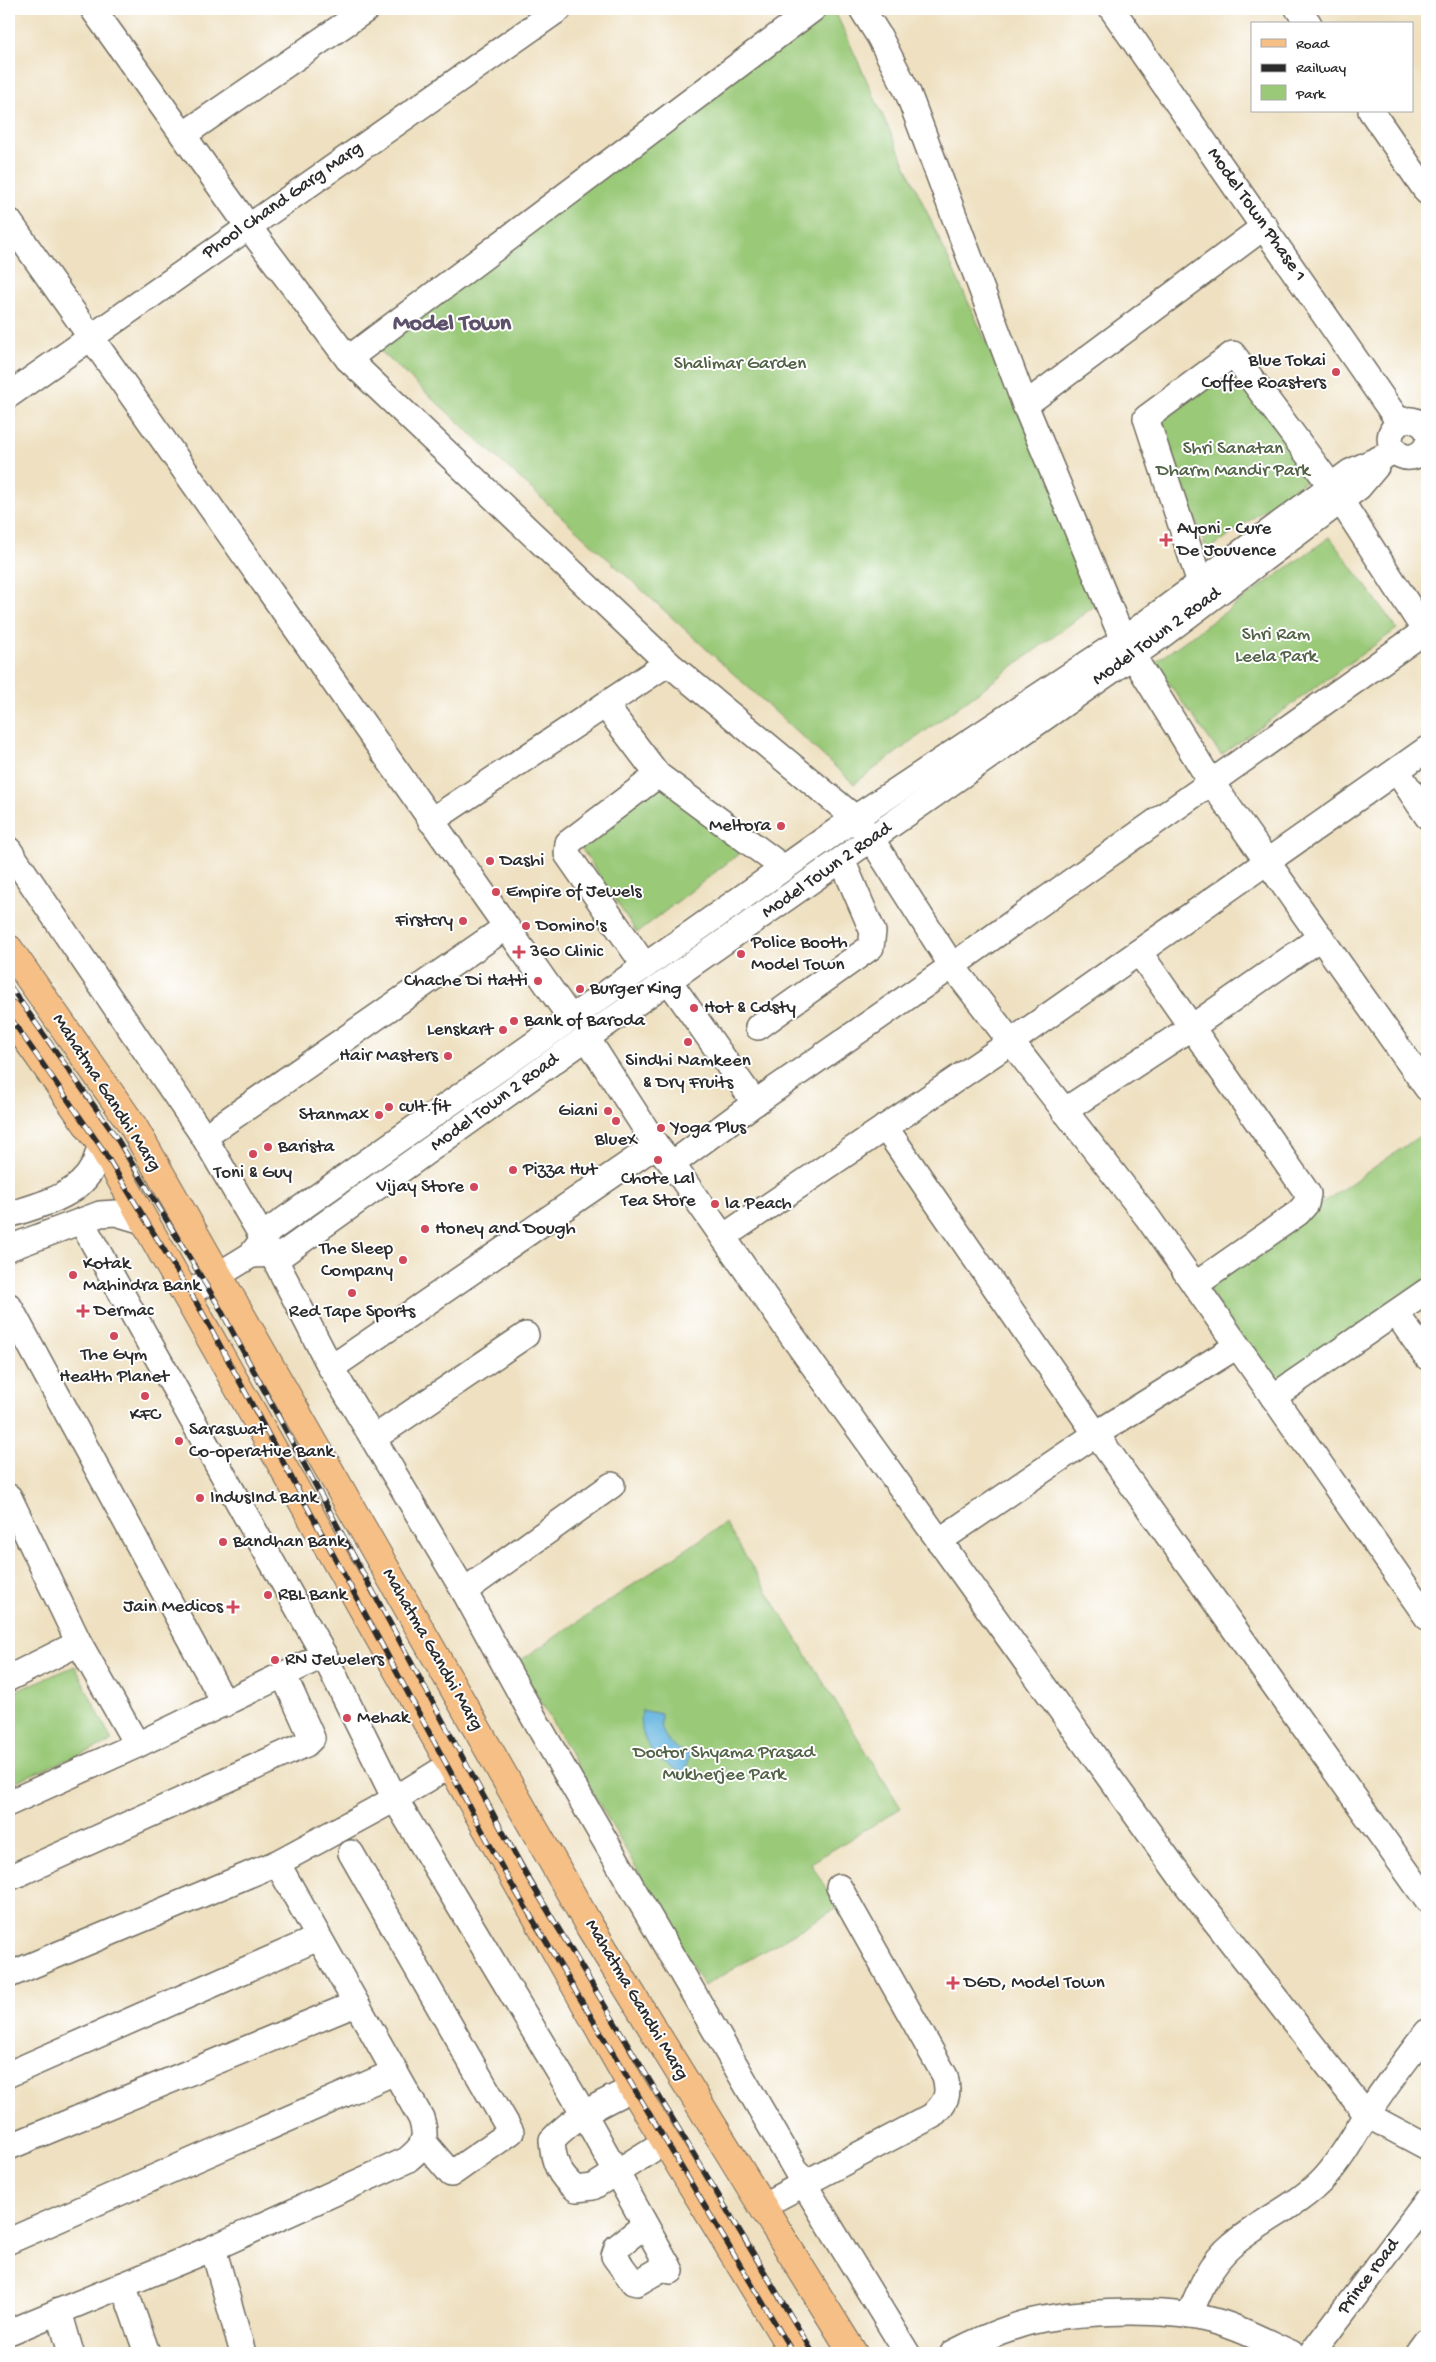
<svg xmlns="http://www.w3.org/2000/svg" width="1436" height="2362" font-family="'Gochi Hand',sans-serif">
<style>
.green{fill:#9ac978;stroke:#627a52}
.water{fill:#66b5e0;stroke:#487086}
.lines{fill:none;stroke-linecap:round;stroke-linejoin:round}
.minor-casing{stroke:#6f6a5f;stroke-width:28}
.major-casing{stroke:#6f6a5f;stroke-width:30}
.minor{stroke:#fff;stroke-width:25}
.major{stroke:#f5bf86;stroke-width:28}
.rail-casing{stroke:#2b2b2b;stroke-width:5.5}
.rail{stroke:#fff;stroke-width:4;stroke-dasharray:11;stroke-linecap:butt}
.poi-dot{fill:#d1495b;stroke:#fff;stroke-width:2}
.labels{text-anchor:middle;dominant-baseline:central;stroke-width:4;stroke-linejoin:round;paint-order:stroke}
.street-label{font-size:19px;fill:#2b2b2b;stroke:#fff}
.poi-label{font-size:19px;fill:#2b2b2b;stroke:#fff;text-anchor:start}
.park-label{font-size:19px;fill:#526246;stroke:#fff}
.district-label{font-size:24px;font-weight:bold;fill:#5e526b;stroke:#fff}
</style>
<rect width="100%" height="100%" fill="#fff"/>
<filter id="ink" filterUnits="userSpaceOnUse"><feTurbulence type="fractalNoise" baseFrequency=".02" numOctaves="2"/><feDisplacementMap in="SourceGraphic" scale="10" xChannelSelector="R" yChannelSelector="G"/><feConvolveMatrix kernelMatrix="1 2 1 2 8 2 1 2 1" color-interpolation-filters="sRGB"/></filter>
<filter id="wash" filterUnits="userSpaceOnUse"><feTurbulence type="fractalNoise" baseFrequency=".0096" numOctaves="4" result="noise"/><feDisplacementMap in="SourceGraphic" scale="20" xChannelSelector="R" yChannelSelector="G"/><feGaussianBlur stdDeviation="1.12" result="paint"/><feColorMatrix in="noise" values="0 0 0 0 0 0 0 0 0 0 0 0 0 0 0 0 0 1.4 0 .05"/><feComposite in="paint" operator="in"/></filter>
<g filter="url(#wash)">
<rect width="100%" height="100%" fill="#eee0c0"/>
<g class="green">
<polygon points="819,9 834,9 1104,599 854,784 375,346"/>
<polygon points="1229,359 1312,476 1207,551 1159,416"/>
<polygon points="1330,537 1397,629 1221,755 1154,663"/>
<polygon points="661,783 745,849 637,933 580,846"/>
<polygon points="1427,1131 1427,1282 1275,1387 1204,1284"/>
<polygon points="725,1523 901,1808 811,1863 837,1908 704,1986 518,1662"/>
<polygon points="75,1666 112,1741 9,1784 9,1694"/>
</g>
<path class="water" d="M642 1710 661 1714C659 1735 670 1748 690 1754L686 1774C657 1762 637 1743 642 1710Z"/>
</g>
<g filter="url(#ink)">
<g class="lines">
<g class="minor-casing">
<g id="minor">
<polyline points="93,9 248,226 348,359 668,663 855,818 872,840 952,966 1148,1218 1427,1617"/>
<polyline points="862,9 879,36 908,93 1025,405 1123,640 1211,782 1427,1088"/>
<polyline points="1112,9 1399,422"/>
<polyline points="1298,9 1309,24"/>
<polyline points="1371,111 1427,192"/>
<polyline points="183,135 367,9"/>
<polyline points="9,221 570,1017"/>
<polyline points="348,359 813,9"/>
<polyline points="9,395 559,9"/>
<polyline points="1025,405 1265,226"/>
<path d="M1427 431C1425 425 1419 422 1412 420 1398 418 1384 434 1393 448 1402 463 1421 458 1427 445"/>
<polyline points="1341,501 1427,634"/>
<polyline points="1200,583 1146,418 1233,354 1331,486"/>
<polyline points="605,705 658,775 784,868"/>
<polyline points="1397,771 1427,816"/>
<polyline points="431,821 668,663"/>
<polyline points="9,850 204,1137 263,1238"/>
<polyline points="1139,952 1308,1194 1306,1204 1298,1213 1195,1285"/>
<polyline points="645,966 567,854 568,843 658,775"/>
<polyline points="669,981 755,1103"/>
<polyline points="758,1027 871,947 873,932 842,860"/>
<polyline points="587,1038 656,1145 672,1164 790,1333 1183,1880 1367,2115 1427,2147"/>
<polyline points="1064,1111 1192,1027 1321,937"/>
<polyline points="885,1127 1096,1434 1237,1346"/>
<polyline points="204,1137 506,927"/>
<polyline points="672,1164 755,1103 952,966 1425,631"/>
<path d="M9 1215C38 1205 78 1197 93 1167 97 1160 98 1152 101 1144"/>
<polyline points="81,1221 324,1655 395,1799 583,2112 671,2271"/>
<polyline points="723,1237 1011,1042 1427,749"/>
<polyline points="9,1248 100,1214 116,1213 143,1221"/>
<polyline points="272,1254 331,1368 464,1591 534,1718 804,2184 907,2353"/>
<polyline points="251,1255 283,1254 572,1048 1158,638 1359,487 1376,467"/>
<polyline points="186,1295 251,1255 270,1230 855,818 1123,640 1350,472 1385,456"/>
<polyline points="9,1306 225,1704"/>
<polyline points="1396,1313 1427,1357"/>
<polyline points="331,1368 656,1145"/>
<polyline points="1273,1397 1427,1291"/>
<polyline points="374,1438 526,1335"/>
<polyline points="9,1497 79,1643 137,1745 324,1655"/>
<polyline points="939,1541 1096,1434 1427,1900"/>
<polyline points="464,1591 612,1485"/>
<polyline points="9,1678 79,1643"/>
<polyline points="9,1803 137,1745"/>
<polyline points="351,1853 511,2132 451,2174 423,2141"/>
<polyline points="9,1878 306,1744 312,1738 284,1676"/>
<polyline points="9,1975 277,1863 395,1799 450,1765"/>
<polyline points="9,2074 318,1938"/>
<path d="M633 2088C603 2103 575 2115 552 2140 553 2161 559 2176 576 2189L593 2187 666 2141"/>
<polyline points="9,2147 355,2004"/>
<path d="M762 2206 932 2116C946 2102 950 2096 945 2076L839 1887"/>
<polyline points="645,2225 617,2247 614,2256 633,2282 637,2283 668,2265"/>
<polyline points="9,2241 395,2072"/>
<polyline points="213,2248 243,2353"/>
<polyline points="123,2285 147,2353"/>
<polyline points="59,2311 71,2353"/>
<path d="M1189 2316C1199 2291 1210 2263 1232 2245 1260 2221 1298 2206 1324 2178 1342 2159 1353 2137 1367 2115 1385 2086 1407 2059 1427 2032"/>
<path d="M9 2332 213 2248 407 2160C424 2146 428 2140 421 2118L277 1863"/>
<path d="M953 2353C972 2343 992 2334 1013 2327 1060 2310 1157 2308 1206 2319 1235 2325 1264 2341 1291 2353"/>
<polyline points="1312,2353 1427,2201"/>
<polyline points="1419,2353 1427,2342"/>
</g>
</g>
<g class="major-casing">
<g id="major">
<polyline points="9,949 133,1126 590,1927 853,2353"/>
<polyline points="9,1014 101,1144 633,2088 794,2353"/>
</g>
</g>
<use href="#minor" class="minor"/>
<use href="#major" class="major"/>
<g class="rail-casing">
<g id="rail">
<polyline points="9,985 116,1137 217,1303 524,1871 813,2353"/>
<polyline points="9,1016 101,1147 202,1312 509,1880 793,2353"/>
</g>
</g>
<use href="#rail" class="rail"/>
</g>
</g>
<g class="poi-dot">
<circle cx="1336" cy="372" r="5"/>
<path d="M1163.5 532.5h5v5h5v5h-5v5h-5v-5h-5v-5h5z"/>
<circle cx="781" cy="826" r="5"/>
<circle cx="490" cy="861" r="5"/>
<circle cx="496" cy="892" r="5"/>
<circle cx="463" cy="921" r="5"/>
<circle cx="526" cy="926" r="5"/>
<path d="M516.5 944.5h5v5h5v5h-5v5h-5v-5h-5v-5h5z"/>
<circle cx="741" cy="954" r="5"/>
<circle cx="538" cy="981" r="5"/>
<circle cx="580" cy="989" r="5"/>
<circle cx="694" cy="1008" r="5"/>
<circle cx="514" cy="1021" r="5"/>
<circle cx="503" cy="1030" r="5"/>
<circle cx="688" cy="1042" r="5"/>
<circle cx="448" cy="1056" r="5"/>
<circle cx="389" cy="1107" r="5"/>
<circle cx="608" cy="1111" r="5"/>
<circle cx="379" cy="1115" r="5"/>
<circle cx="616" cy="1121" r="5"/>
<circle cx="661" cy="1128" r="5"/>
<circle cx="268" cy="1147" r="5"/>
<circle cx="253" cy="1154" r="5"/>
<circle cx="658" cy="1160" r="5"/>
<circle cx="513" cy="1170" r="5"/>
<circle cx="474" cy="1187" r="5"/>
<circle cx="715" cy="1204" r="5"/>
<circle cx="425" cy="1229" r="5"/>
<circle cx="403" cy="1260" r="5"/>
<circle cx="73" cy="1275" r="5"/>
<circle cx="352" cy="1293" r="5"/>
<path d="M80.5 1303.5h5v5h5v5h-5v5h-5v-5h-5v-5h5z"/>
<circle cx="114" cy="1336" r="5"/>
<circle cx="145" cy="1396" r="5"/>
<circle cx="179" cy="1441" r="5"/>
<circle cx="200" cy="1498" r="5"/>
<circle cx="223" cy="1542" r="5"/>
<circle cx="268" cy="1595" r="5"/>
<path d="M230.5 1599.5h5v5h5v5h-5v5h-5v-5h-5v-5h5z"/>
<circle cx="275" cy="1660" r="5"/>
<circle cx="347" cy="1718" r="5"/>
<path d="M950.5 1975.5h5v5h5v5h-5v5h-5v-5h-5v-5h5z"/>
</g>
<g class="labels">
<g class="street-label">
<text transform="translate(283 201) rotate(-35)">Phool Chand Garg Marg</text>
<text transform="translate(1256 215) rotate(55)">Model Town Phase 1</text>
<text transform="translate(1157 637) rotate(-36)">Model Town 2 Road</text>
<text transform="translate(827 871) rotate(-35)">Model Town 2 Road</text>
<text transform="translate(106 1093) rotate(57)">Mahatma Gandhi Marg</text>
<text transform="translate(495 1103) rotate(-36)">Model Town 2 Road</text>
<text transform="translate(432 1650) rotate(60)">Mahatma Gandhi Marg</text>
<text transform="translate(636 2000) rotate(59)">Mahatma Gandhi Marg</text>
<text transform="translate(1369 2277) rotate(-53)">Prince road</text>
</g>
<g class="poi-label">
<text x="1326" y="361" text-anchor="end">Blue Tokai<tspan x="1326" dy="22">Coffee Roasters</tspan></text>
<text x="1177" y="529">Ayoni - Cure<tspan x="1177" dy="22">De Jouvence</tspan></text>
<text x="771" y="826" text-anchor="end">Meltora</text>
<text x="500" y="861">Dashi</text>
<text x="506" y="892">Empire of Jewels</text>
<text x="453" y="921" text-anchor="end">Firstcry</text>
<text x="536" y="926">Domino's</text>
<text x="751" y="943">Police Booth<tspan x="751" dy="22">Model Town</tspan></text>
<text x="530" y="952">360 Clinic</text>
<text x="528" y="981" text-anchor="end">Chache Di Hatti</text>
<text x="590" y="989">Burger King</text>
<text x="704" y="1008">Hot &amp; Cdsty</text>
<text x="524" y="1021">Bank of Baroda</text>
<text x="493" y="1030" text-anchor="end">Lenskart</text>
<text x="438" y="1056" text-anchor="end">Hair Masters</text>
<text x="688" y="1061" text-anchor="middle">Sindhi Namkeen<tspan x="688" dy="22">&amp; Dry Fruits</tspan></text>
<text x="399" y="1107">cult.fit</text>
<text x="598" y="1111" text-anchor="end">Giani</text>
<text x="369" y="1115" text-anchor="end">Stanmax</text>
<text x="671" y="1128">Yoga Plus</text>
<text x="616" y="1140" text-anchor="middle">BlueX</text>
<text x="278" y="1147">Barista</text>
<text x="523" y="1170">Pizza Hut</text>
<text x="253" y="1173" text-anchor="middle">Toni &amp; Guy</text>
<text x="658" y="1179" text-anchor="middle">Chote Lal<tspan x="658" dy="22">Tea Store</tspan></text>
<text x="464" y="1187" text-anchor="end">Vijay Store</text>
<text x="725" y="1204">la Peach</text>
<text x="435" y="1229">Honey and Dough</text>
<text x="393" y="1249" text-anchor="end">The Sleep<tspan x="393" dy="22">Company</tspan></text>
<text x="83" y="1264">Kotak<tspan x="83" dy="22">Mahindra Bank</tspan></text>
<text x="94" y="1311">Dermac</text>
<text x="352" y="1312" text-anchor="middle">Red Tape Sports</text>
<text x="114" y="1355" text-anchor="middle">The Gym<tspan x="114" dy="22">Health Planet</tspan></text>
<text x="145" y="1415" text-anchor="middle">KFC</text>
<text x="189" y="1430">Saraswat<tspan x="189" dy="22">Co-operative Bank</tspan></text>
<text x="210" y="1498">IndusInd Bank</text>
<text x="233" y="1542">Bandhan Bank</text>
<text x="278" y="1595">RBL Bank</text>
<text x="223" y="1607" text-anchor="end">Jain Medicos</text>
<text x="285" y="1660">RN Jewelers</text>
<text x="357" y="1718">Mehak</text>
<text x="964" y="1983">DGD, Model Town</text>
</g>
<g class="park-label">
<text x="740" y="364">Shalimar Garden</text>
<text x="1233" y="449">Shri Sanatan<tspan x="1233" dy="22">Dharm Mandir Park</tspan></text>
<text x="1276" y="635">Shri Ram<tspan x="1276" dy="22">Leela Park</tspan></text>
<text x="724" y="1753">Doctor Shyama Prasad<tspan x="724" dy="22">Mukherjee Park</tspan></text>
</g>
<g class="district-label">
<text x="452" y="324">Model Town</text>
</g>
</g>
<rect width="1436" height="2362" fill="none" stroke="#fff" stroke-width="30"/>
<rect x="1251" y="22" width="162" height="90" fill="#ffffff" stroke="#aaaaaa"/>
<rect x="1261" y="39" width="25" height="8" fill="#f5bf86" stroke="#aaaaaa"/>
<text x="1296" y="48" font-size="15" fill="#2b2b2b">Road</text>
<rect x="1261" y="64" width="25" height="8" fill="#2b2b2b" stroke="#aaaaaa"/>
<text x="1296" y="72" font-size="15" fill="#2b2b2b">Railway</text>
<rect x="1261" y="85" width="25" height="15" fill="#9ac978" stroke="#aaaaaa"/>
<text x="1296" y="98" font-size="15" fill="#2b2b2b">Park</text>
</svg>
